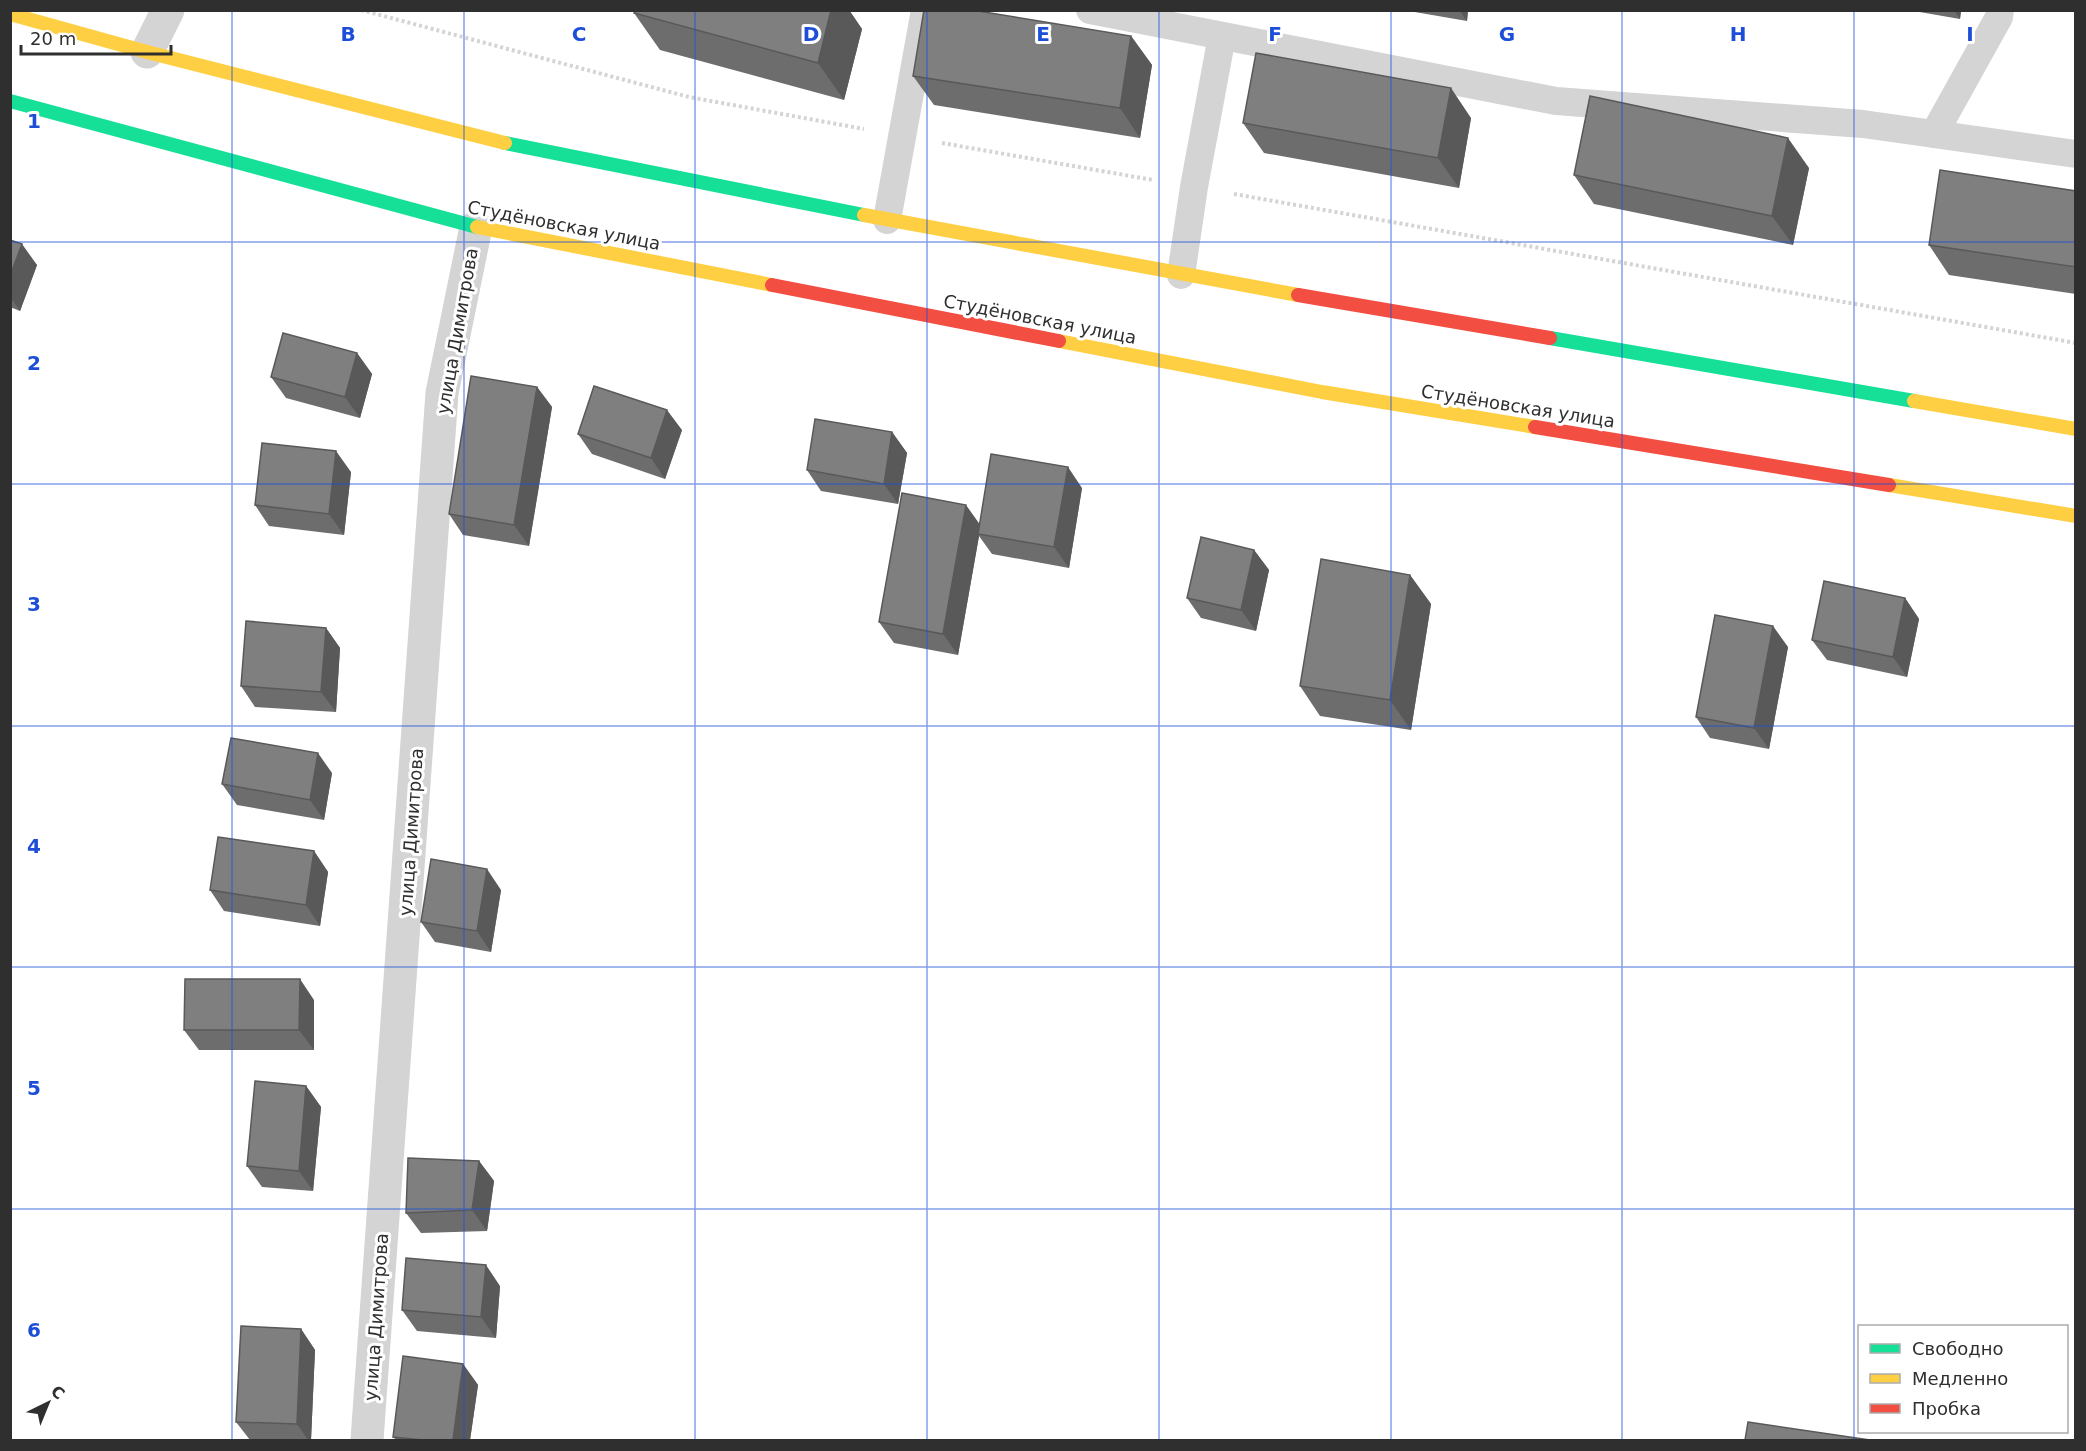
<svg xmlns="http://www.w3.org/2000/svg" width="2086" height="1451" font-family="'DejaVu Sans',sans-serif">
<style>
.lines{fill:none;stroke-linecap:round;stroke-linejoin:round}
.path{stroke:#d4d4d4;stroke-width:4;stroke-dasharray:3 3;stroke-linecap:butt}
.lane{stroke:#d4d4d4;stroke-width:28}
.street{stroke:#d4d4d4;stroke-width:33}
.fast{stroke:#16e098;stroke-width:14}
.slow{stroke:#ffcf43;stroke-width:14}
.jam{stroke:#f24e42;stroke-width:14}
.wall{fill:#6d6d6d}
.shaded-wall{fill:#595959}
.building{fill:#7f7f7f;stroke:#595959;stroke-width:1.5}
.grid{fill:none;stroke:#1d4ed8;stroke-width:1.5;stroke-opacity:0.55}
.labels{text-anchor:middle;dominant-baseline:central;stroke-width:6;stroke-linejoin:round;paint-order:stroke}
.street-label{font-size:18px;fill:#2f2f2f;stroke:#fff}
.grid-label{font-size:20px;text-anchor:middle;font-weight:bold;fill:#1d4ed8;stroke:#fff;stroke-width:6;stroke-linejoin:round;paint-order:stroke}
</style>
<rect width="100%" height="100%" fill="#fff"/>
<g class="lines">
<g class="path">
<polyline points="361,10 689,97 864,129"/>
<polyline points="942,143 1153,180"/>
<polyline points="1234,194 2076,343"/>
</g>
<g class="lane">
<polyline points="1090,10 1556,101 1863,124 2076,154"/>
<polyline points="1934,134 1999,17 2000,10"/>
<polyline points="887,220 925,10"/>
<polyline points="1181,275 1194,187 1222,36"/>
</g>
<g class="street">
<polyline points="147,52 168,10"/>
<polyline points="367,1440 442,393 476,227"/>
</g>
<g class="fast">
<polyline points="10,101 477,227"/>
<polyline points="505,143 864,215"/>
<polyline points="1550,338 1914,401"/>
</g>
<g class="slow">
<polyline points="10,14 147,52 505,143"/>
<polyline points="864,215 1298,295"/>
<polyline points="477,227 772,285"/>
<polyline points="1059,341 1322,392 1535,427"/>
<polyline points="1914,401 2076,429"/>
<polyline points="1889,485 2076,516"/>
</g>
<g class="jam">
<polyline points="772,285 1059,341"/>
<polyline points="1298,295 1550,338"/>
<polyline points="1535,427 1889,485"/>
</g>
</g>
<g class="wall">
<polygon points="635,10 849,10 862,29 844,100 660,50 634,13"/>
<polygon points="1403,10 1468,10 1467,21"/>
<polygon points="1908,10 1961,10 1960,19"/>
<polygon points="1131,36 1152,65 1140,138 934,105 913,76"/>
<polygon points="1471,118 1459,188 1264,153 1243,123"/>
<polygon points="1809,168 1793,245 1594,204 1574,175"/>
<polygon points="2076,191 2076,294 1949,275 1929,245"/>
<polygon points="10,240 37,265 20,311 10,307"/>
<polygon points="357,353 372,374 360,418 286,398 271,377"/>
<polygon points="537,387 552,407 529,546 463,535 449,514"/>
<polygon points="682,430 665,479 592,454 578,434"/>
<polygon points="892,432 907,453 898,504 821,491 807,470"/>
<polygon points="351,472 344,535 269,526 255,505"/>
<polygon points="1082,488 1069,568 992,554 979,536 958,655 894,643 879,622 980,524"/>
<polygon points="1254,550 1269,570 1256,631 1201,618 1187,598"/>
<polygon points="1410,575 1431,604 1411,730 1320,716 1300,686"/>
<polygon points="1905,598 1919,619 1907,677 1827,660 1812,640"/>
<polygon points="326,628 340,648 336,712 255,707 241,686"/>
<polygon points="1788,647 1769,749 1710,738 1696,717"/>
<polygon points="332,773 324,820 237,805 222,784"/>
<polygon points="314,851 328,872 320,926 224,911 210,890"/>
<polygon points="501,890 491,952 435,942 421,922"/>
<polygon points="314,1000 314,1050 199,1050 184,1030"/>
<polygon points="306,1086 321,1107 313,1191 262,1187 247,1166"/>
<polygon points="479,1161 494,1181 487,1231 421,1233 406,1213"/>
<polygon points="500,1286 496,1338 417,1331 402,1310"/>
<polygon points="301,1329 315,1350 311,1440 250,1440 236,1422"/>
<polygon points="463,1364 478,1385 470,1440 396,1440 393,1437"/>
</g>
<g class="shaded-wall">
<polygon points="831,10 849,10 862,29 844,100 818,63"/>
<polygon points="1459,10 1468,10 1467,21"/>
<polygon points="1954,10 1961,10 1960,19"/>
<polygon points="1131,36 1152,65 1140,138 1120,108"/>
<polygon points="1451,88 1471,118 1459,188 1438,158"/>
<polygon points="1788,138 1809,168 1793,245 1772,216"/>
<polygon points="22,244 37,265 20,311 10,297 10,276"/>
<polygon points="357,353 372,374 360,418 345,397"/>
<polygon points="537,387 552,407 529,546 514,525"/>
<polygon points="667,410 682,430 665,479 651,458"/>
<polygon points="892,432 907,453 898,504 884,484"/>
<polygon points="336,451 351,472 344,535 329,514"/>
<polygon points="1068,467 1082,488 1069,568 1054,547"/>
<polygon points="966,505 981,526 978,534 979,536 958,655 943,634"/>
<polygon points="1254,550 1269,570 1256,631 1241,610"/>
<polygon points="1410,575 1431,604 1411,730 1390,700"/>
<polygon points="1905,598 1919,619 1907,677 1893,657"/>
<polygon points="1773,626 1788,647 1769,749 1754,728"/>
<polygon points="326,628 340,648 336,712 321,692"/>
<polygon points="318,753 332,773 324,820 310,800"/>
<polygon points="314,851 328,872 320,926 306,905"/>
<polygon points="487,869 501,890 491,952 477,931"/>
<polygon points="300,979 314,1000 314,1050 299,1030"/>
<polygon points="306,1086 321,1107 313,1191 299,1171"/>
<polygon points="479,1161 494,1181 487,1231 472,1210"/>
<polygon points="486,1265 500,1286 496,1338 481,1317"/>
<polygon points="301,1329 315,1350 311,1440 308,1440 297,1424"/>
<polygon points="463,1364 478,1385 470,1440 453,1440"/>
</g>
<g class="building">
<polygon points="635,10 831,10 818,63 634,13"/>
<polygon points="924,10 972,10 1131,36 1120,108 913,76"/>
<polygon points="1256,53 1451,88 1438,158 1243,123"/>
<polygon points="1590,96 1788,138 1772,216 1574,175"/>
<polygon points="1940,170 2076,191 2076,267 1929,245"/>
<polygon points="10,240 22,244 10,276"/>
<polygon points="283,333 357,353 345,397 271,377"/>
<polygon points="471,376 537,387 514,525 449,514"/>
<polygon points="594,386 667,410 651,458 578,434"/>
<polygon points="815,419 892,432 884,484 807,470"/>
<polygon points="262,443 336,451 329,514 255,505"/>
<polygon points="991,454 1068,467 1054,547 978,534"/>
<polygon points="902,493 966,505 943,634 879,622"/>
<polygon points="1201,537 1254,550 1241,610 1187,598"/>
<polygon points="1321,559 1410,575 1390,700 1300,686"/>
<polygon points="1824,581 1905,598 1893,657 1812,640"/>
<polygon points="1715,615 1773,626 1754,728 1696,717"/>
<polygon points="246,621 326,628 321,692 241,686"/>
<polygon points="231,738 318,753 310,800 222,784"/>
<polygon points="218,837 314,851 306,905 210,890"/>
<polygon points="431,859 487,869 477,931 421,922"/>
<polygon points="185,979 300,979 299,1030 184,1030"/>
<polygon points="255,1081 306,1086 299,1171 247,1166"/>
<polygon points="408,1158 479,1161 472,1210 406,1213"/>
<polygon points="406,1258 486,1265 481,1317 402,1310"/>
<polygon points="241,1326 301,1329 297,1424 236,1422"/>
<polygon points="403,1356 463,1364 453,1440 423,1440 393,1437"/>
<polygon points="1748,1422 1870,1440 1745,1440"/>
</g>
<path class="grid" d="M232 10V1440M464 10V1440M695 10V1440M927 10V1440M1159 10V1440M1391 10V1440M1622 10V1440M1854 10V1440M10 242H2076M10 484H2076M10 726H2076M10 967H2076M10 1209H2076"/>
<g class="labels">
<g class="street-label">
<text transform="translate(564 225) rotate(11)">Студёновская улица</text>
<text transform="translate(1040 319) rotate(11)">Студёновская улица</text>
<text transform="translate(457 331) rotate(-80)">улица Димитрова</text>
<text transform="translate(1518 406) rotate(9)">Студёновская улица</text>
<text transform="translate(411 832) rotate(-86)">улица Димитрова</text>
<text transform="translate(376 1317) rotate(-86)">улица Димитрова</text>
</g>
</g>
<g class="grid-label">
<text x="348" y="41">B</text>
<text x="579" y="41">C</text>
<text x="811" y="41">D</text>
<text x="1043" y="41">E</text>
<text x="1275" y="41">F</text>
<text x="1507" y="41">G</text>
<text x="1738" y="41">H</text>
<text x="1970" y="41">I</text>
<text x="34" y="128">1</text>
<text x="34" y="370">2</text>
<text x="34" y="611">3</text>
<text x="34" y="853">4</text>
<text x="34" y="1095">5</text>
<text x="34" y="1337">6</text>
</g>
<rect width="2086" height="1451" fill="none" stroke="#2f2f2f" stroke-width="24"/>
<rect x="1858" y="1325" width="210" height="108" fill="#ffffff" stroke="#acacac" stroke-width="1.5"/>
<rect x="1870" y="1344" width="30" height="9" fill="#16e098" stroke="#acacac" stroke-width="1.5"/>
<text x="1912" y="1355" font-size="18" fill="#2f2f2f">Свободно</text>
<rect x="1870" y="1374" width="30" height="9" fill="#ffcf43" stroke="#acacac" stroke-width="1.5"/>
<text x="1912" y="1385" font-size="18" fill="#2f2f2f">Медленно</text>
<rect x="1870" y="1404" width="30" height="9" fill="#f24e42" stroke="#acacac" stroke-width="1.5"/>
<text x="1912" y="1415" font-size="18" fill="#2f2f2f">Пробка</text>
<g transform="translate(48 1403) rotate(43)" stroke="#ffffff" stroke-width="4.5" paint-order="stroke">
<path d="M0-4.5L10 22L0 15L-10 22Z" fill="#2f2f2f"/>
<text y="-9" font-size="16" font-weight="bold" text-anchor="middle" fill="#2f2f2f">С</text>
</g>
<path d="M21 45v9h150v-9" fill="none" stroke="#2f2f2f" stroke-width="3"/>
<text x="30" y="45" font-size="18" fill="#2f2f2f" stroke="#ffffff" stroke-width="4.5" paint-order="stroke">20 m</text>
</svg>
